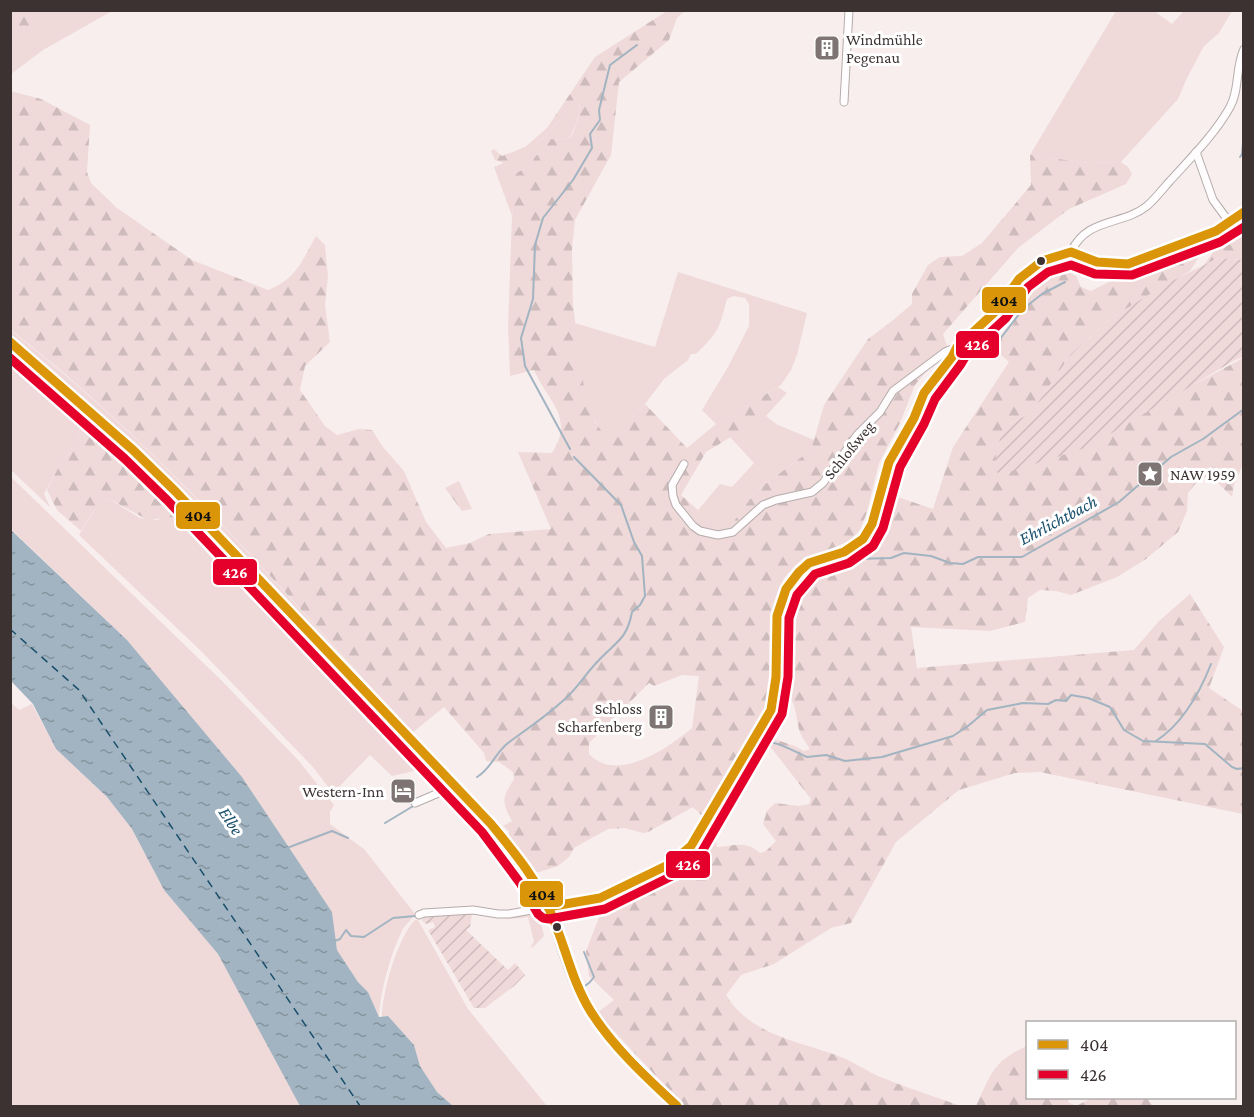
<svg xmlns="http://www.w3.org/2000/svg" width="1254" height="1117" font-family="'Crimson Pro',serif">
<style>
.green{fill:#efd9d9}
.forest{fill:url(#forest-firs);fill-rule:evenodd}
.garden{fill:url(#garden-furrows)}
.water{fill:url(#water-ripples)}
.lines{fill:none;stroke-linecap:round;stroke-linejoin:round}
.stream{stroke:#a2b4c1;stroke-width:2}
.ferry{stroke:#194f6c;stroke-width:1.5;stroke-dasharray:8 6;stroke-linecap:butt}
.street-casing{stroke:#b5acac;stroke-width:9}
.secondary-casing{stroke:#b5acac;stroke-width:13}
.primary-casing{stroke:#c5b2b2;stroke-width:13}
.street{stroke:#fefcfc;stroke-width:7}
.secondary{stroke:#fefcfc;stroke-width:10}
.primary{stroke:#f5ebeb;stroke-width:10}
.bus-1-casing{stroke:#fff;stroke-width:14}
.bus-2-casing{stroke:#fff;stroke-width:14}
.bus-1{stroke:#db9508;stroke-width:9}
.bus-2{stroke:#e4002b;stroke-width:9}
.bus-dot{fill:#3c3232;stroke:#fff;stroke-width:2}
.labels{text-anchor:middle;dominant-baseline:central;stroke-width:6;stroke-linejoin:round;paint-order:stroke}
.poi-label{font-size:16px;fill:#3c3232;stroke:#fff;text-anchor:start}
.street-label{font-size:16px;fill:#3c3232;stroke:#fff}
.water-label{font-size:18px;font-style:italic;fill:#194f6c;stroke:#fff}
.line-badge{stroke:#fff;stroke-width:2}
.badge-label{font-size:16px;text-anchor:middle;font-weight:bold;fill:#fff}
.pale-badge-label{font-size:16px;text-anchor:middle;font-weight:bold;fill:#111}
</style>
<defs>
<pattern id="forest-firs" width="22" height="20" patternUnits="userSpaceOnUse" patternTransform="scale(1.5)"><rect width="22" height="20" fill="#efd9d9"/><path d="M5 1l3.5 6h-7zM16 11l3.5 6h-7z" fill="#cebbbb"/></pattern>
<pattern id="garden-furrows" width="10" height="10" patternUnits="userSpaceOnUse" patternTransform="scale(1.5)"><rect width="10" height="10" fill="#efd9d9"/><path d="M-1 1l2-2M0 10L10 0M9 11l2-2" fill="none" stroke="#cebbbb"/></pattern>
<pattern id="water-ripples" width="26" height="14" patternUnits="userSpaceOnUse" patternTransform="scale(1.5)"><rect width="26" height="14" fill="#a2b4c1"/><path d="M2 4q2-2 4 0t4 0M15 11q2-2 4 0t4 0" fill="none" stroke="#85939d"/></pattern>
</defs>
<rect width="100%" height="100%" fill="#f9eeee"/>
<g class="green">
<polygon points="55,11 112,11 43,50 11,74 10,49"/>
<polygon points="1116,11 1154,11 1172,24 1184,11 1232,11 1219,33 1204,46 1186,80 1178,99 1121,162 1088,163 1030,155"/>
<path d="M578 98C582 112 577 123 570 137L561 140 551 139C545 150 534 154 531 165L518 172 519 198 513 207 512 216 494 167C533 152 553 133 575 99Z"/>
<path d="M678 272 807 313 797 355 791 370 781 385 716 424 702 410 728 367 749 326V304L745 298 734 296 727 299C719 329 719 332 696 354H691L688 360 664 379 645 404 619 430 603 433C580 403 580 360 575 323L655 347Z"/>
<path d="M10 330C163 449 290 598 418 741L11 338Z"/>
<polygon points="10,347 63,392 73,411 82,422 75,444 60,464 44,494 50,507 11,470"/>
<polygon points="766,416 776,424 814,440 811,450 756,491 726,532 713,532 693,524 698,510 720,484 732,487 754,463 730,437"/>
<path d="M10 476 222 681 298 760 334 805 330 812V824L364 849 415 914C412 919 407 923 403 929 391 952 380 992 379 1017L368 992 358 982 337 950 332 912 242 777 127 640 11 529Z"/>
<polygon points="107,498 140,518 157,520 165,517 180,516 194,525 287,623 343,686 368,708 371,704 431,767 392,776 370,755 333,793 312,766 201,651 79,535 102,499"/>
<polygon points="10,702 19,710 32,704 56,749 107,797 132,829 164,890 218,954 301,1106 11,1106"/>
<path d="M472 913C498 919 519 916 546 913V916L540 919 544 936 532 948 531 946 534 942 528 917C508 921 493 916 472 914 457 912 440 917 425 920L426 924 422 921 424 917Z"/>
<path d="M415 920H418L468 1009 547 1106H453L437 1092 420 1066 414 1045 388 1016 382 1017C382 992 398 937 415 920Z"/>
</g>
<g class="forest">
<polygon points="11,10 55,10 55,11 11,49"/>
<path d="M667 11H685L677 18 669 40 619 82 611 155 575 220 572 249 573 305 584 388 595 422 603 433C622 429 632 417 645 404L687 448 716 424 778 387 787 393 766 416 706 452 681 495 698 510 694 523C705 530 713 532 726 532L756 491 811 450 824 405 868 339 892 321 912 304V294L928 265 940 257 962 256 982 243 1031 185 1030 155 1088 163 1121 162 1128 167 1132 174 1126 184 1069 209 1018 248 943 334 947 346 915 385 900 423 879 463 867 512 860 530 849 541 798 563 784 578 777 602 769 706 705 815H701L693 807 648 832 643 833 625 828 608 829 574 848 569 857 558 866 533 874 509 840V831L503 826 512 821C501 801 502 798 514 779L513 772 499 762 486 761 484 753 444 707 412 733C285 592 160 446 11 330L10 91 41 99 90 125 87 172 91 183 117 208 192 260 268 290C296 279 302 261 316 236L325 245 328 276 325 305 330 342 305 366 300 390 325 426 337 435 359 429 372 430 383 447 404 471 426 522 446 548 470 543 489 534 551 529 518 452 552 453C575 417 548 402 534 370L510 376 508 327 512 216 513 207 519 197 514 177 518 172 531 165C534 154 545 150 551 139L561 140 571 137C577 124 582 112 578 98L575 99C557 127 536 150 504 163L495 160 491 151 494 149 502 156 525 147 547 128 595 57ZM682 675 699 676 692 728C668 748 617 784 589 754V743L649 683 654 686Z"/>
<polygon points="1243,217 1243,260 1218,258 1204,265 1220,242"/>
<path d="M1215 237 1202 252 1190 271 1111 318 1071 354 1031 413 1004 427 996 451 1197 383 1243 358V464L1234 485 1232 497 1213 478H1200L1188 493 1187 511 1178 532 1146 559 1117 577 1071 595 1056 591 1040 590 1028 598 1025 622 990 631 911 627 917 668 1134 650 1159 621 1190 594 1224 647 1209 688 1243 711V814L1040 772 1015 773 959 790 896 842 851 923 831 928 774 964 741 975 726 995C751 1036 798 1040 841 1057 854 1062 865 1070 878 1076 905 1087 933 1096 961 1106H684L597 1013 614 1000 589 976 586 951 605 902C639 881 685 874 704 835L716 841 717 847C734 846 746 840 760 853L766 851 776 841 763 824 767 811 775 803 798 806 809 804 811 799 769 745 771 738 795 746 804 751 810 749C807 744 802 738 800 732 795 717 798 704 785 692 785 662 778 625 790 596 806 554 851 571 872 537 880 524 883 508 886 493L933 509 953 447 1009 362 993 348 1014 323 1001 311 1020 287 1039 271 1044 274 1067 271 1076 276 1081 287 1091 291 1117 278 1128 268Z"/>
<polygon points="63,392 142,463 371,704 368,708 343,686 287,623 194,525 180,516 148,520 107,498 102,499 81,531 57,510 47,490 60,464 75,444 82,423 59,397 59,394"/>
<polygon points="459,481 472,509 462,511 445,488"/>
<path d="M1027 1046 1028 1098H1069L1068 1102 1076 1106 1092 1098H1147L1153 1106H976C991 1074 993 1061 1027 1046Z"/>
</g>
<g class="garden">
<polygon points="1218,258 1243,260 1243,357 1235,360 1088,447 1000,475 995,470 996,451 1004,427 1031,413 1071,354 1111,318 1166,284"/>
<path d="M472 914 470 927 466 930 508 970 515 963 525 975 514 986 485 1008H474L428 930 435 927 433 922 426 924 425 921C436 912 458 914 472 914Z"/>
</g>
<polygon class="water" points="10,529 127,640 242,777 332,912 337,950 358,982 368,992 379,1017 388,1016 414,1045 420,1066 437,1092 453,1106 300,1106 218,954 164,890 132,829 107,797 56,749 33,704 11,681"/>
<g class="lines">
<g class="stream">
<polyline points="1240,157 1242,154 1244,132"/>
<polyline points="993,348 1023,309 1042,294 1065,282"/>
<polyline points="570,449 525,366 521,338 533,299 535,245 543,218 573,180 592,148 590,134 600,120 599,110 610,65 637,45"/>
<path d="M836 559C841 560 846 562 851 561 863 557 881 533 887 522"/>
<polyline points="856,559 891,558 904,553 931,556 950,563 963,564 978,557 1022,557 1119,502 1171,457 1203,439 1244,409"/>
<polyline points="796,584 809,571 822,564"/>
<polyline points="782,629 784,610"/>
<polyline points="777,706 781,690 781,679"/>
<path d="M760 741C778 741 791 750 807 757L826 755 845 761 882 757 953 736 968 726 987 710 1023 703 1048 704 1056 700 1066 701 1071 695 1088 698 1110 707 1124 730 1143 741 1205 744 1232 767 1237 769 1244 768"/>
<path d="M1156 741C1182 724 1200 692 1211 664"/>
<polyline points="756,746 775,712"/>
<path d="M477 777C491 769 495 753 508 743 527 729 548 715 566 698 578 687 587 672 599 660 617 641 627 639 632 612L640 605 645 596 642 556 634 542 621 505 574 457"/>
<polyline points="385,823 415,805"/>
<polyline points="287,848 332,831 348,838"/>
<polyline points="335,941 340,939 346,930 351,936 364,937 393,918 415,916"/>
<polyline points="584,952 594,977 590,982 585,986"/>
</g>
<polyline class="ferry" points="10,629 79,690 360,1106"/>
<g class="street-casing">
<g id="street">
<polyline points="844,102 849,10"/>
<polyline points="1196,152 1213,200 1230,223"/>
<path d="M1071 252C1087 217 1122 226 1147 206 1155 199 1162 190 1169 182 1190 159 1215 134 1230 107 1240 89 1235 68 1244 49"/>
<polyline points="684,464 672,485 673,496 676,505 693,526 700,531 718,535 733,532 763,505 776,500 812,492 823,483 857,435 880,412 893,391 945,352 957,347"/>
<polyline points="415,803 455,786"/>
<polyline points="419,915 424,913 473,910 498,914 509,914 548,907"/>
</g>
</g>
<g class="secondary-casing">
<polyline id="secondary" points="548,907 600,898 670,864 691,846 771,710 776,677 777,616 786,589 799,572 809,563 844,552 863,539 872,524 889,462 914,418 924,393 952,357 957,347 997,310 1019,279 1042,261 1071,252 1097,262 1110,264 1128,264 1144,259 1216,231 1244,212"/>
</g>
<g class="primary-casing">
<path id="primary" d="M10 342 133 450 176 492 491 824C512 851 537 880 550 911 562 939 568 970 582 996 605 1040 642 1073 677 1106"/>
</g>
<use href="#street" class="street"/>
<use href="#secondary" class="secondary"/>
<use href="#primary" class="primary"/>
<g class="bus-1-casing">
<g id="bus-1">
<path d="M10 342 133 450 176 492 491 824C513 851 536 878 550 911 565 944 571 980 591 1012 614 1048 646 1077 677 1106"/>
<polyline points="548,907 600,898 670,864 691,846 771,710 776,677 777,616 786,589 799,572 809,563 844,552 863,539 872,524 889,462 914,418 924,393 952,357 957,347 997,310 1019,279 1042,261 1071,252 1097,262 1128,264 1216,231 1244,212"/>
</g>
</g>
<g class="bus-2-casing">
<polyline id="bus-2" points="10,358 125,459 167,500 482,832 520,883 538,914 543,918 549,919 605,909 676,874 701,853 782,714 788,677 789,618 797,595 815,574 849,563 873,546 883,528 900,467 924,424 935,399 961,364 967,354 1006,318 1028,287 1048,272 1071,265 1095,274 1132,275 1220,242 1244,227"/>
</g>
<use href="#bus-1" class="bus-1"/>
<use href="#bus-2" class="bus-2"/>
</g>
<defs>
<g id="building-square" transform="scale(1.35)"><rect x="-9" y="-9" width="18" height="18" rx="4" fill="#7e7474" stroke="#fff"/><path d="M-4-6H4V6H1V3H-1V6H-4ZM-2.5-4.3h1.7v1.8h-1.7ZM.8-4.3h1.7v1.8H.8ZM-2.5-1h1.7V.8h-1.7ZM.8-1h1.7V.8H.8Z" fill="#fff"/></g>
<g id="sight-square" transform="scale(1.35)"><rect x="-9" y="-9" width="18" height="18" rx="4" fill="#7e7474" stroke="#fff"/><path d="M0-6L1.8-2.2L6-1.7L2.9 1.2L3.7 5.4L0 3.3L-3.7 5.4L-2.9 1.2L-6-1.7L-1.8-2.2Z" fill="#fff"/></g>
<g id="hotel-square" transform="scale(1.35)"><rect x="-9" y="-9" width="18" height="18" rx="4" fill="#7e7474" stroke="#fff"/><path d="M-6-4.5h1.5V1H6V5H4.5V3h-9V5H-6ZM-4 0a1.8 1.8 0 1 1 3.6 0ZM.5 0V-2.5h3Q6-2.5 6 0Z" fill="#fff"/></g>
</defs>
<g fill-rule="evenodd">
<use href="#building-square" x="827" y="48"/>
<use href="#sight-square" x="1150" y="474"/>
<use href="#building-square" x="661" y="717"/>
<use href="#hotel-square" x="403" y="791"/>
</g>
<g class="bus-dot">
<circle cx="1041" cy="261" r="5"/>
<circle cx="557" cy="927" r="5"/>
</g>
<g class="labels">
<g class="poi-label">
<text x="846" y="39">Windmühle<tspan x="846" dy="18">Pegenau</tspan></text>
<text x="1170" y="474">NAW 1959</text>
<text x="642" y="708" text-anchor="end">Schloss<tspan x="642" dy="18">Scharfenberg</tspan></text>
<text x="384" y="791" text-anchor="end">Western-Inn</text>
</g>
<g class="street-label">
<text transform="translate(849 450) rotate(-51)">Schloßweg</text>
</g>
<g class="water-label">
<text transform="translate(1058 520) rotate(-28)">Ehrlichtbach</text>
<text transform="translate(231 821) rotate(57)">Elbe</text>
</g>
</g>
<g class="line-badge">
<rect x="981" y="286" width="46" height="28" rx="6" fill="#db9508"/>
<rect x="955" y="330" width="45" height="29" rx="6" fill="#e4002b"/>
<rect x="175" y="501" width="46" height="29" rx="6" fill="#db9508"/>
<rect x="212" y="558" width="46" height="28" rx="6" fill="#e4002b"/>
<rect x="665" y="850" width="46" height="29" rx="6" fill="#e4002b"/>
<rect x="519" y="880" width="45" height="28" rx="6" fill="#db9508"/>
</g>
<g class="badge-label">
<text x="977" y="350">426</text>
<text x="235" y="578">426</text>
<text x="688" y="870">426</text>
</g>
<g class="pale-badge-label">
<text x="1004" y="306">404</text>
<text x="198" y="521">404</text>
<text x="542" y="900">404</text>
</g>
<rect width="1254" height="1117" fill="none" stroke="#3c3232" stroke-width="24"/>
<rect x="1026" y="1021" width="210" height="78" fill="#ffffff" stroke="#b1adad" stroke-width="1.5"/>
<rect x="1038" y="1040" width="30" height="9" fill="#db9508" stroke="#b1adad" stroke-width="1.5"/>
<text x="1080" y="1051" font-size="18" fill="#3c3232">404</text>
<rect x="1038" y="1070" width="30" height="9" fill="#e4002b" stroke="#b1adad" stroke-width="1.5"/>
<text x="1080" y="1081" font-size="18" fill="#3c3232">426</text>
</svg>
